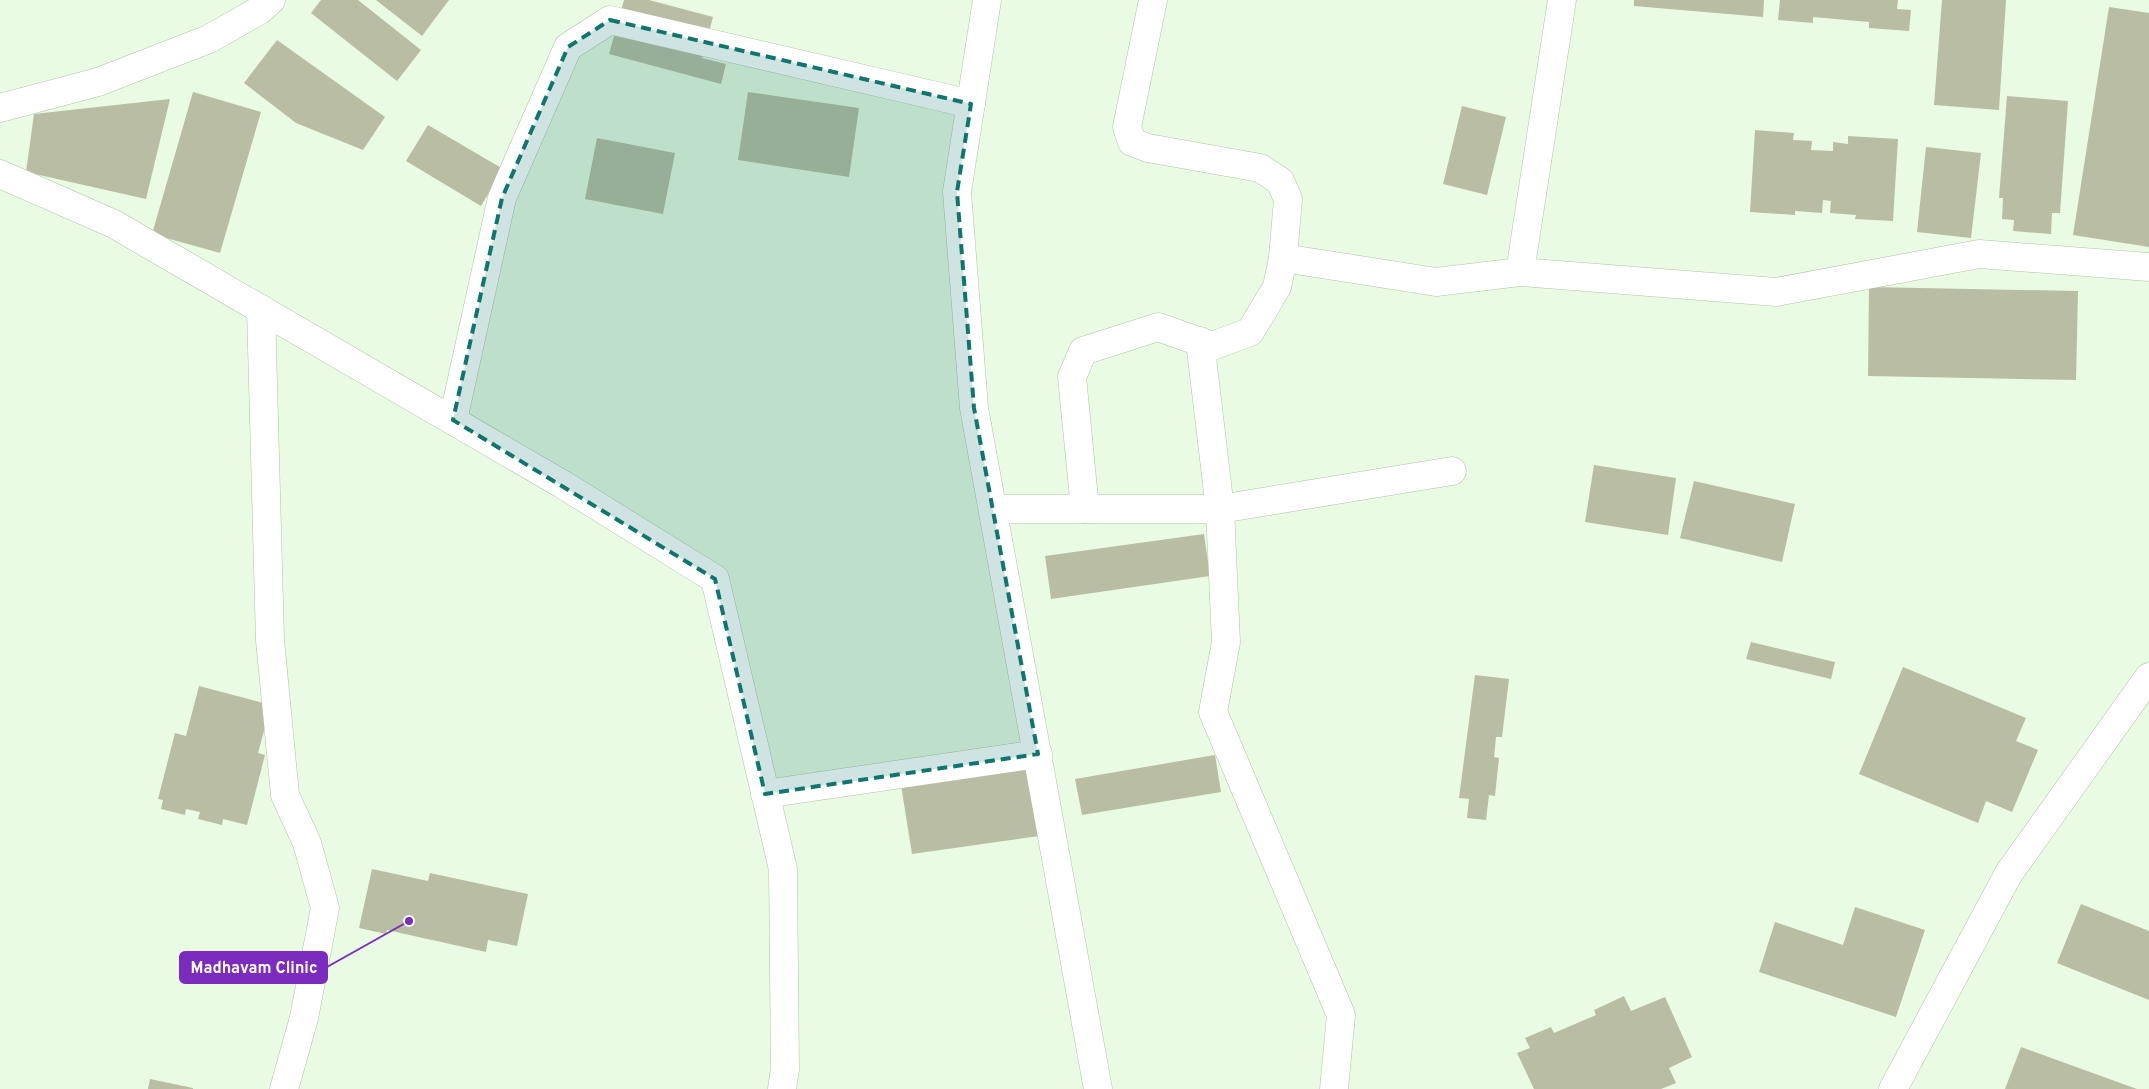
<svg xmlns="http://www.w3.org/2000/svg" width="2149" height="1089" font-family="Overpass,sans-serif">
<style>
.building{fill:#b9bda3}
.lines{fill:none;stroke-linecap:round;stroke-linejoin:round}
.street-casing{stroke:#b1c1ab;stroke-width:29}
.secondary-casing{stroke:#b1c1ab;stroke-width:29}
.street{stroke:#fff;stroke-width:28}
.secondary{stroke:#fff;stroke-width:28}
.marked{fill:#0f766e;fill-opacity:0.2;stroke:#0f766e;stroke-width:4;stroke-dasharray:10 6;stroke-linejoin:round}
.leader{fill:none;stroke:#7b2cbf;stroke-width:2}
.callout-dot{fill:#7b2cbf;stroke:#fff;stroke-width:2}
.callout{fill:#7b2cbf;stroke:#7b2cbf;stroke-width:2}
.callout-label{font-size:16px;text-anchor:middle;font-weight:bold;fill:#fff}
</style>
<rect width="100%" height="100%" fill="#eafbe3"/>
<g class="building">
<polygon points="321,0 358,0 421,50 397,81 311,13"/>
<polygon points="376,0 449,0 422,36"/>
<polygon points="624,0 649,0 713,17 702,58 726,64 721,84 609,54"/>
<polygon points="1634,0 1764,0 1763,17 1634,6"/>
<polygon points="1780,0 1898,0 1897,9 1911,10 1909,31 1869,28 1869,22 1813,17 1813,23 1778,20"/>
<polygon points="1942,0 2006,0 1999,110 1934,105"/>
<polygon points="2109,7 2149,13 2149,247 2073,235"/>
<polygon points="277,40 385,117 363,150 296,123 244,83"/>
<polygon points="193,92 261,112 220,253 152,234"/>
<polygon points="748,92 859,108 849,177 738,160"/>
<polygon points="2007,96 2068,101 2060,213 2052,213 2051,234 2013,231 2014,220 2002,219 2003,198 1999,198"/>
<polygon points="170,99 146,199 26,172 34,114"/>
<polygon points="1462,106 1506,117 1487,195 1443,184"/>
<polygon points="428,125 503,169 481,206 406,161"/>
<polygon points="1755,130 1794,133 1793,140 1812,141 1811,150 1833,151 1833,142 1848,144 1848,136 1898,139 1893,221 1855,219 1856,215 1830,213 1831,201 1823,200 1822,213 1795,211 1795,215 1750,212"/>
<polygon points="597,138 675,153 663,214 585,199"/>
<polygon points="1926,147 1981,153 1971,238 1917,232"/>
<polygon points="1869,287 2078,291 2076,380 1868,376"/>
<polygon points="1594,465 1676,478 1668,535 1585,522"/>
<polygon points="1694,481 1795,504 1782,562 1680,538"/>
<polygon points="1204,534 1210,576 1051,599 1045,556"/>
<polygon points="1751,642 1835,662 1831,679 1746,659"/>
<polygon points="1903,667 2026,718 2016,741 2038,750 2012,812 1986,801 1978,823 1859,774"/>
<polygon points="1475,675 1509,679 1502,737 1496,737 1494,757 1499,758 1495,796 1489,795 1486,820 1467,818 1469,799 1459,798"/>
<polygon points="199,686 271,705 258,753 265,755 247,825 223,819 222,825 198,819 200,812 186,809 185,815 161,809 163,800 158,799 175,733 186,736"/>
<polygon points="1215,755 1221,792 1082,815 1075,779"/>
<polygon points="1036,766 1046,835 912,854 901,785"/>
<polygon points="372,869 428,881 430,873 528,894 517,946 488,940 486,952 387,930 386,934 359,928"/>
<polygon points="2081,904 2149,931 2149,1000 2057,963"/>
<polygon points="1855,907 1925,930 1896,1017 1759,972 1775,922 1843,945"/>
<polygon points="1624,996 1631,1011 1665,997 1692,1057 1669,1068 1676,1083 1661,1089 1534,1089 1517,1053 1530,1048 1525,1038 1551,1027 1554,1033 1596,1015 1594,1010"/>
<polygon points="2021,1047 2137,1089 2005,1089"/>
<polygon points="150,1079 193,1088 193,1089 148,1089"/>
</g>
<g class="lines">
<g class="street-casing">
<g id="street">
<polyline points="987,0 957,192 974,408 1098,1089"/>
<polyline points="0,174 114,224 562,484 715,579 783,869 785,1069 782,1089"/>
<polyline points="1283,258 1436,282 1520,272 1562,0"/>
<polyline points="261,309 270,640 285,795 307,843 325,908 304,1018 284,1089"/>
<polyline points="1200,341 1220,509 1226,642 1213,712 1341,1015 1334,1089"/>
<polyline points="453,420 502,198 568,47 610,20 971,104"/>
<polyline points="993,509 1220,509 1452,471"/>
<polyline points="1085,509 1072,377 1083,351 1158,327 1212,346 1250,332 1277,287 1283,258 1288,199 1280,181 1260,168 1148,148 1132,142 1127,127 1153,0"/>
<polyline points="765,794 1038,754"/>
</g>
</g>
<g class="secondary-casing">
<g id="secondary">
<polyline points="0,108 98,82 209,39 260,10 271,0"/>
<polyline points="1520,272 1776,292 1979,254 2149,267"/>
<polyline points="1893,1089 2009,873 2149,677"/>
</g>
</g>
<use href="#street" class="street"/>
<use href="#secondary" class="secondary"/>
</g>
<path class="marked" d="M610 20 971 104 957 192 974 408 1038 754 765 794 715 579 453 420 502 198 568 47Z"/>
<path class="leader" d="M409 921L327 967"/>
<circle class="callout-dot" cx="409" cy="921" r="5"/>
<rect class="callout" x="180" y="952" width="147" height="31" rx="5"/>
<g class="callout-label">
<text x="254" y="973">Madhavam Clinic</text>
</g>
</svg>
